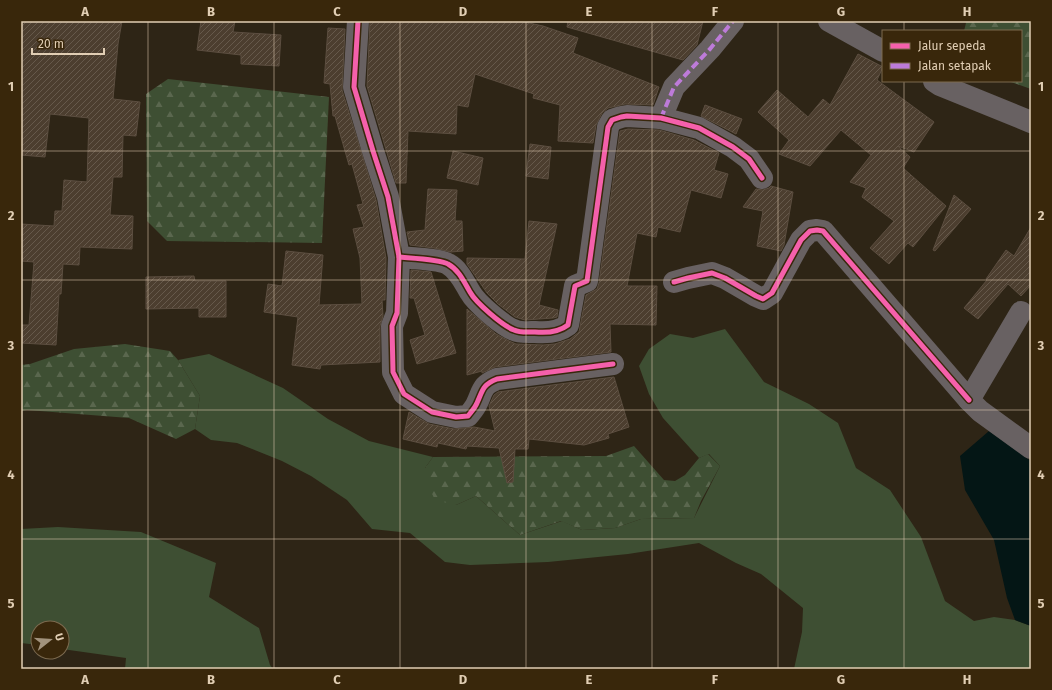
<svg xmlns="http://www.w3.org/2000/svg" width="1052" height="690" font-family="'Fira Sans',sans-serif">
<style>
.grass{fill:#3e4f33}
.forest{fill:url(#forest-firs)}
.water{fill:#041615}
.building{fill:url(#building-hatch);stroke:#5c4e40}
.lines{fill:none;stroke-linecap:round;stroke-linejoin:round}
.street{stroke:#686162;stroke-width:22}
.quiet{stroke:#bd7bd9;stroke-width:4;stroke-dasharray:8 4;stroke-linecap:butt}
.cycleway-casing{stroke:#39270b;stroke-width:8}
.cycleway{stroke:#f560ab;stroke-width:5}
.grid{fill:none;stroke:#e1ceb4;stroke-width:1;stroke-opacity:0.55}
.neatline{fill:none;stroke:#e1ceb4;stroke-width:1.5}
.grid-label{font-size:13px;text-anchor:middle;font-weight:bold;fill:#e1ceb4}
</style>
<defs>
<pattern id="forest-firs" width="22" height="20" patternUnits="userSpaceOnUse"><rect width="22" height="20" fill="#3e4f33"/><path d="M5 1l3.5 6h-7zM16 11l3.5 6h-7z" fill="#5a674e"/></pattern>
<pattern id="building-hatch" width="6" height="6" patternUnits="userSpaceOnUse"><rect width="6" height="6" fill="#4c3e2f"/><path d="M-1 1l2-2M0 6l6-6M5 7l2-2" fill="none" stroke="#66594b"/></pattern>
</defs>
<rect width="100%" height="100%" fill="#2e2516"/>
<g class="grass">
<polygon points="725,329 764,382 809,404 838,423 856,468 890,490 921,537 945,601 974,621 994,617 1015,620 1031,626 1031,669 794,669 802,632 803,608 761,574 736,563 699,543 628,554 548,562 470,565 445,562 410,533 372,529 347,500 311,476 282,461 237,443 211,440 195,429 200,396 178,360 209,354 283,388 328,419 369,441 433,457 425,468 456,505 476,496 520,535 562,521 582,530 615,528 641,519 694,518 720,466 709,454 699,458 663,418 649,394 639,366 649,349 670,334 693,338"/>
<polygon points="58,527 141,532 216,563 209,597 259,628 270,665 273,669 125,669 126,658 62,649 62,628 38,628 38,645 21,643 21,529"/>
</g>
<g class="forest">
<polygon points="965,21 1031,21 1031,89 1008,81 1021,81 1021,31 964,31 966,23"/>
<polygon points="168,79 329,97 322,243 167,241 147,221 146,94"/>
<polygon points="125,344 170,351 178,360 200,396 195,429 176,439 129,418 27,410 21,411 21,365 30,364 74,349"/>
<polygon points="634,446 664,480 675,481 685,475 699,458 708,454 720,466 701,501 694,518 641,519 615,528 582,530 561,521 520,535 476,496 456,505 435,500 425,479 425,468 433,457 606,456"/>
</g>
<polygon class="water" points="989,431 1031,461 1031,626 1015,620 1007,598 994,540 965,490 960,456"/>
<g class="building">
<polygon points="21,21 122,21 118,44 113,99 140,102 136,136 123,135 122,177 113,177 110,215 133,216 132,249 80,247 79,265 63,264 61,294 59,294 56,345 21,343 21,325 29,325 34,262 21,261 21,224 54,226 55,211 62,211 64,180 87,182 89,118 50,114 45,157 21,155"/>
<polygon points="201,21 235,21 233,32 281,35 279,66 241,64 241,55 197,50"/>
<polygon points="370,21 520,21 543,26 578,38 573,53 659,87 653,105 625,104 608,108 602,113 596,125 593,143 558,141 560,105 533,98 534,94 475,74 468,107 457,105 456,134 408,131 406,183 396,183 367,86"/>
<polygon points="568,21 703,21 697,45 683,60 567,27"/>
<polygon points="328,28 345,29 342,90 376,200 386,258 385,300 382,300 383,316 380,326 380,362 321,365 320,369 292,365 298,317 264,312 268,284 282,286 286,251 323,255 319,305 362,304 360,258 353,229 364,227 357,205 363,204 352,164 349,165 335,116 333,116 330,84 324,83"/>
<polygon points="858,54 883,67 877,80 934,122 914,152 898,146 910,157 903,168 946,206 913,247 908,243 889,264 870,248 894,221 862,197 866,188 850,182 871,155 841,130 810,166 779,154 789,140 758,112 777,90 808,117 823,99 830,105"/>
<polygon points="705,105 742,119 736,134 701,116"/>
<polygon points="628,129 659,130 694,140 719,153 714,170 728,174 721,198 691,190 680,232 658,227 656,237 637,233 627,286 657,286 656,325 610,324 611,352 495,367 482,373 482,371 467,375 467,309 496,334 509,341 516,344 543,345 555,344 570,339 579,332 586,295 597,289 599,283 620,131"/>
<polygon points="530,144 551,147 548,179 526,176"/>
<polygon points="453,151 483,158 478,185 447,178"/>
<polygon points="771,186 793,192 784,245 781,251 757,246 763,211 743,207 756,189 763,190 769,188"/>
<polygon points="428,189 457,190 455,221 462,221 463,251 451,252 434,248 410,245 407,232 425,230"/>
<polygon points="954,195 971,209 935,251 933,250"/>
<polygon points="529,221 557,224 539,305 558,310 557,317 553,318 525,320 515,317 498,304 487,293 467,264 467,258 525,259"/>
<polygon points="1031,227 1031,285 1021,296 1008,284 978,319 964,308 987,280 986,279 1006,250 1014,256"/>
<polygon points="411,270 431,272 456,353 417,364 410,340 425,335 414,298 410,298"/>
<polygon points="194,276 195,281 226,281 226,317 199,317 199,308 146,309 146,277"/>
<polygon points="614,377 629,427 608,434 609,438 584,445 529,439 528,449 515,449 513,482 507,483 499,448 467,446 466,449 438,443 437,447 403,439 409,412 429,424 454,429 474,427 495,431 489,406 494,395 498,392"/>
</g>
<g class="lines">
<g class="street">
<path d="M358 21 354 87 373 151 388 197 399 257 397 313 392 326 393 372 404 394 432 412 456 417 468 416C471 412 475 408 477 403 483 390 482 385 497 379L613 364"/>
<polyline points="829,21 883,51"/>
<polyline points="934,81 940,85 1031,122"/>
<polyline points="661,118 674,87 710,49 733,21"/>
<path d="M399 257C409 258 440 259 448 264 459 270 464 282 470 292 476 303 503 326 514 330 520 333 529 332 535 332 546 333 559 332 568 325L575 286 587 281 608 127 612 120 621 117 627 116 661 118 699 128 733 147 749 159 762 178"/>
<polyline points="674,282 688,278 712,273 725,278 756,296 763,299 772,293 801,240 810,231 817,230 823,231 969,400"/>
<polyline points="1021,312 969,400 980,411 1031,448"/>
</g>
<polyline class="quiet" points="661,118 674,87 710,49 733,21"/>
<g class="cycleway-casing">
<g id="cycleway">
<path d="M358 21 354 87 373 151 388 197 399 257 397 313 392 326 393 372 404 394 432 412 456 417 468 416C471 412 475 408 477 403 483 390 482 385 497 379L613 364"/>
<path d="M399 257C409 258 440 259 448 264 459 270 464 282 470 292 476 303 503 326 514 330 520 333 529 332 535 332 546 333 559 332 568 325L575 286 587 281 608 127 612 120 621 117 627 116 661 118 699 128 733 147 749 159 762 178"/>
<polyline points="674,282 688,278 712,273 725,278 756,296 763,299 772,293 801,240 810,231 817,230 823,231 969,400"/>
</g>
</g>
<use href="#cycleway" class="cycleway"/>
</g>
<path class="grid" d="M148 21V669M274 21V669M400 21V669M526 21V669M652 21V669M778 21V669M904 21V31M904 81V669M21 151H1031M21 280H1031M21 410H1031M21 539H1031"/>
<rect width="1052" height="690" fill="none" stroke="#39270b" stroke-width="44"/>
<rect x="882" y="30" width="140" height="52" fill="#39270b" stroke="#7c6a4f"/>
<rect x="890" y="43" width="20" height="6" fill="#f560ab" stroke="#7c6a4f"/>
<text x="918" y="50" font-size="12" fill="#e1ceb4">Jalur sepeda</text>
<rect x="890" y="63" width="20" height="6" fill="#bd7bd9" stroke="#7c6a4f"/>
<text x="918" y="70" font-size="12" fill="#e1ceb4">Jalan setapak</text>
<g transform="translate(50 640) rotate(73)"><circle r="19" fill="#39270b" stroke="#7c6a4f"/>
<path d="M0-3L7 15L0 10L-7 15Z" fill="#a2937d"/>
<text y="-6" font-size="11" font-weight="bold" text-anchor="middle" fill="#e1ceb4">U</text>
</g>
<path d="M32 48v6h72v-6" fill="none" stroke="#e1ceb4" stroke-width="2"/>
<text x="38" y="48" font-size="12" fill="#e1ceb4" stroke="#39270b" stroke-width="3" paint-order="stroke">20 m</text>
<rect x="22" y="22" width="1008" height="646" class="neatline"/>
<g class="grid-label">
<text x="85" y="16">A</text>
<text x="211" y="16">B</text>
<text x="337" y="16">C</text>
<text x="463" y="16">D</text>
<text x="589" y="16">E</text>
<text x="715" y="16">F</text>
<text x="841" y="16">G</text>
<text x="967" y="16">H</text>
<text x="11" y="91">1</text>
<text x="1041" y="91">1</text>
<text x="11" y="220">2</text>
<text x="1041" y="220">2</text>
<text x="11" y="350">3</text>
<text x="1041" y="350">3</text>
<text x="11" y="479">4</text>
<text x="1041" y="479">4</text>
<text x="11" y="608">5</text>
<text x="1041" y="608">5</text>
<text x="85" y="684">A</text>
<text x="211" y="684">B</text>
<text x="337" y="684">C</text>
<text x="463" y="684">D</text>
<text x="589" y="684">E</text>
<text x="715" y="684">F</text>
<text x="841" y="684">G</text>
<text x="967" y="684">H</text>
</g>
</svg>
